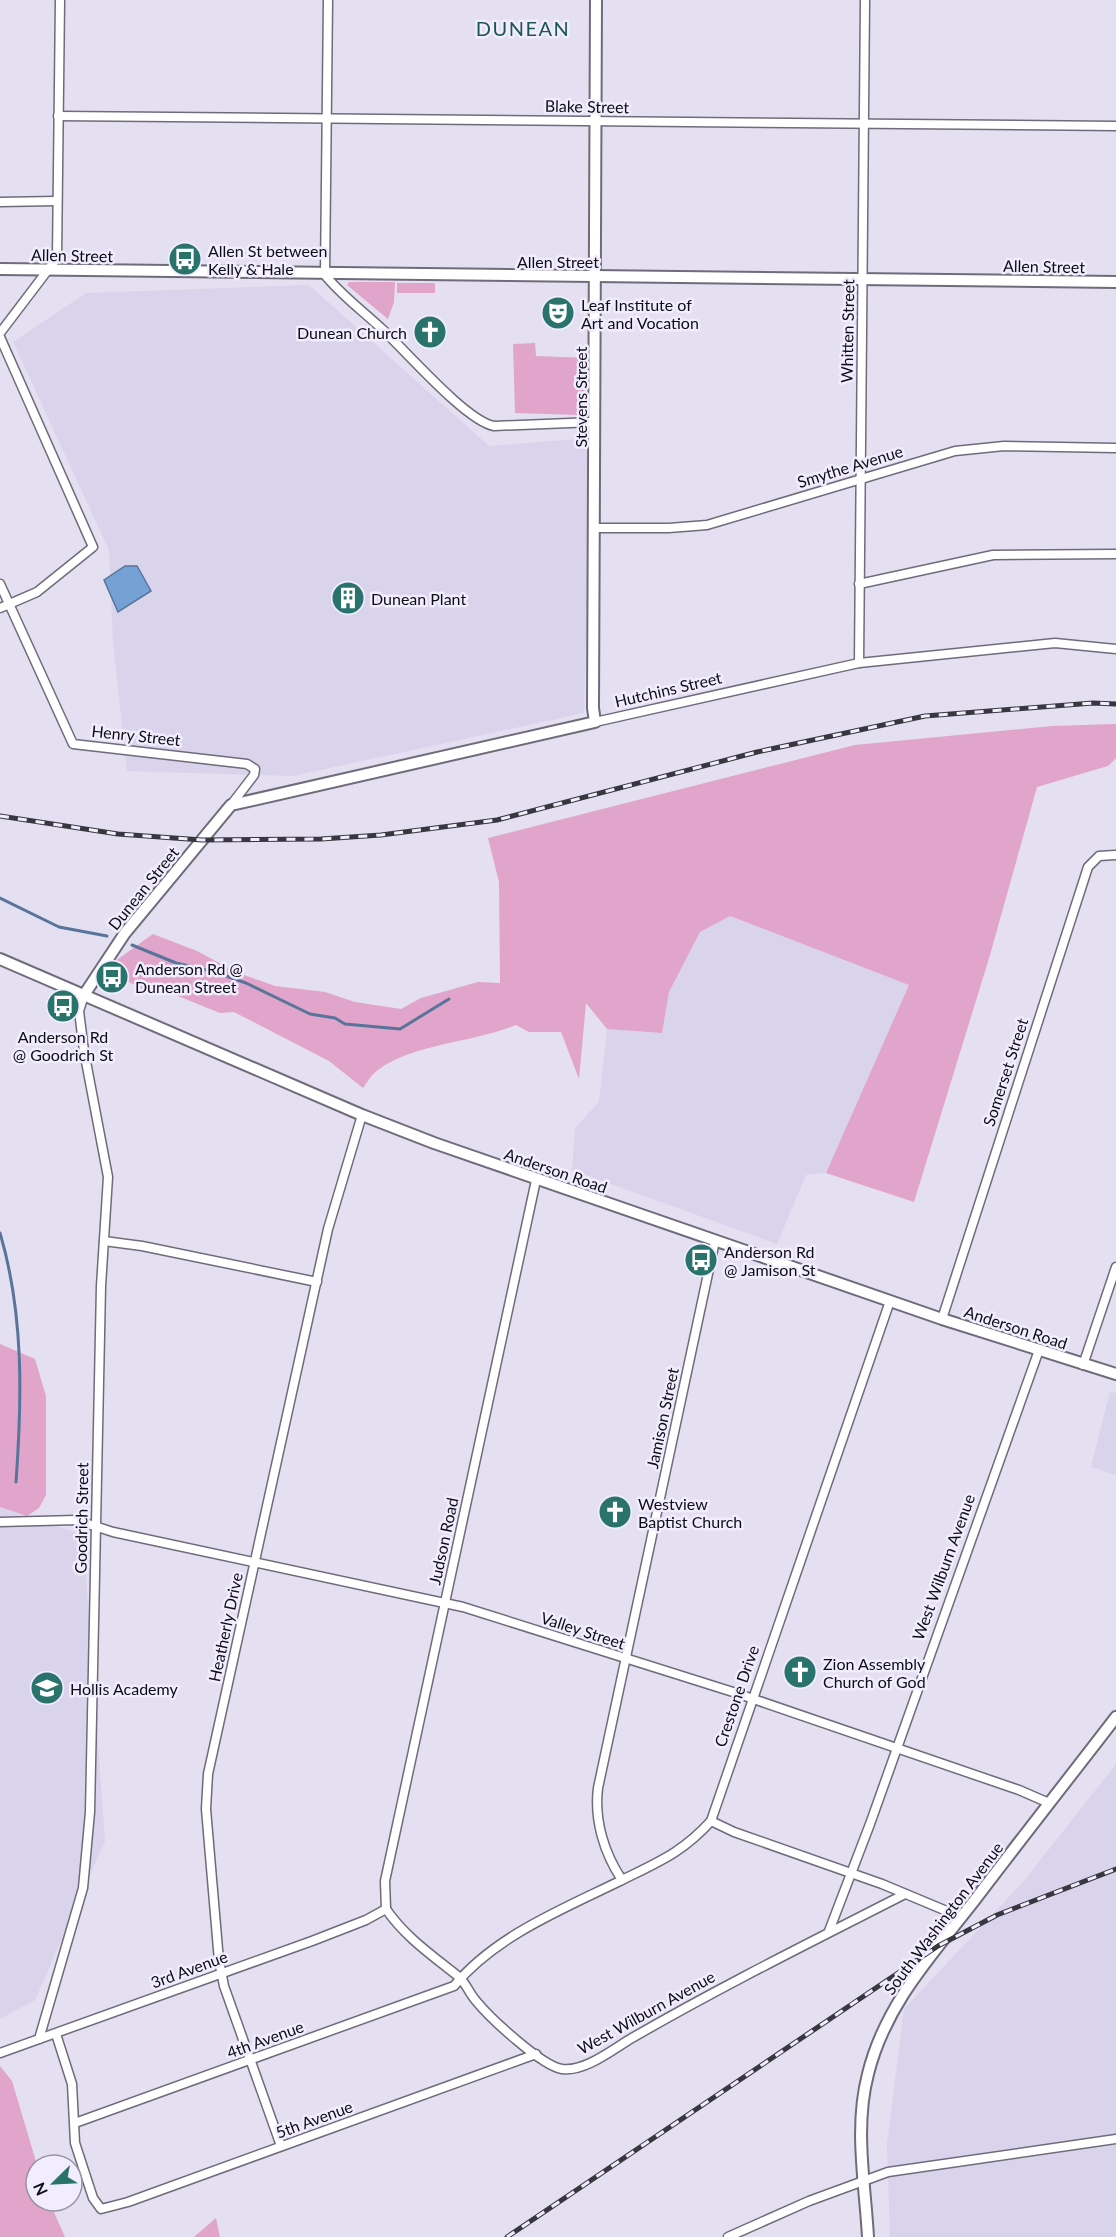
<svg xmlns="http://www.w3.org/2000/svg" width="1116" height="2237" font-family="Lato,sans-serif">
<style>
.built{fill:#dad3ec}
.green{fill:#e1a4ca}
.water{fill:#76a1d4;stroke:#57759a;stroke-width:1.5}
.lines{fill:none;stroke-linecap:round;stroke-linejoin:round}
.stream{stroke:#57759a;stroke-width:3}
.street-casing{stroke:#6f6b7b;stroke-width:11}
.secondary-casing{stroke:#6f6b7b;stroke-width:14}
.street{stroke:#fff;stroke-width:8}
.secondary{stroke:#fff;stroke-width:10}
.rail-casing{stroke:#38363e;stroke-width:5}
.rail{stroke:#f1edff;stroke-width:3;stroke-dasharray:9;stroke-linecap:butt}
.labels{text-anchor:middle;dominant-baseline:central;stroke-width:5;stroke-linejoin:round;paint-order:stroke}
.street-label{font-size:16px;fill:#0e0d13;stroke:#f1edff}
.poi-label{font-size:16px;fill:#0e0d13;stroke:#f1edff;text-anchor:start}
.quarter-label{font-size:20px;letter-spacing:1.5px;fill:#1d5751;stroke:#f1edff}
</style>
<rect width="100%" height="100%" fill="#e4dff1"/>
<g class="built">
<polygon points="309,285 489,446 591,438 584,713 293,776 127,771 113,642 109,550 13,342 86,293"/>
<polygon points="730,916 909,985 826,1173 806,1175 777,1244 572,1170 575,1128 599,1102 607,1029 661,1033 669,992 700,932"/>
<polygon points="1110,1392 1116,1393 1116,1475 1091,1467"/>
<polygon points="0,1507 83,1535 105,1841 35,2000 0,2019"/>
<polygon points="1116,1764 1116,2237 890,2237 887,2144 904,2009 1023,1882"/>
</g>
<g class="green">
<polygon points="349,282 395,282 394,302 388,319 347,285"/>
<rect x="397" y="283" width="38" height="10"/>
<polygon points="535,343 536,356 586,358 585,409 579,415 515,413 513,344"/>
<path d="M1116 724V758L1108 766 1037 787 990 955 914 1202 826 1173 909 985 730 916 700 932 669 992 662 1033 607 1029 586 1003 579 1079 561 1032H529L516 1025C473 1043 415 1043 378 1070 372 1074 367 1082 363 1088L329 1061 234 1012 220 1013 168 992 145 991 119 976 114 962 153 934 197 951 238 973 275 986 325 992 355 1002 401 1009 421 998 478 982 500 983 499 882 488 838 855 745 1052 726Z"/>
<polygon points="0,1344 35,1359 46,1396 46,1495 39,1508 27,1516 0,1507"/>
<polygon points="0,2066 12,2081 37,2165 36,2201 49,2201 65,2237 0,2237"/>
<polygon points="216,2218 220,2237 194,2237"/>
</g>
<polygon class="water" points="125,566 137,566 151,591 118,612 104,580"/>
<g class="lines">
<g class="stream">
<polyline points="0,898 59,927 107,936"/>
<polyline points="132,945 176,963 215,972 246,983 310,1014 335,1018 345,1024 400,1029 449,999"/>
<path d="M0 1233C24 1314 22 1399 16 1482"/>
</g>
<g class="street-casing">
<g id="street">
<path d="M328 0 325 275C342 296 363 311 382 329 406 351 466 421 494 426L594 422"/>
<polyline points="58,116 1116,126"/>
<polyline points="0,202 57,201"/>
<polyline points="0,333 57,258 60,0"/>
<polyline points="0,337 93,547 37,592 0,608"/>
<polyline points="595,528 669,528 707,525 955,451 1004,446 1116,448"/>
<polyline points="0,584 73,744 247,764 255,769 254,775 231,805"/>
<polyline points="859,584 993,555 1116,554"/>
<polyline points="859,663 865,0"/>
<polyline points="595,722 859,663 1055,643 1116,649"/>
<polyline points="104,1241 142,1246 317,1282"/>
<polyline points="942,1319 1088,867 1099,856 1115,855"/>
<polyline points="1083,1365 1116,1267"/>
<polyline points="0,1522 76,1520 113,1532 463,1607 733,1692 1019,1790 1049,1803"/>
<polyline points="711,1821 734,1832 882,1884 961,1917"/>
<path d="M622 1880C604 1853 594 1820 598 1788L715 1241"/>
<polyline points="386,1909 385,1881 536,1180"/>
<path d="M386 1909C405 1937 433 1956 459 1977 466 1983 470 1995 477 2002 491 2019 542 2066 562 2069 585 2072 613 2049 632 2038 722 1986 813 1941 905 1894"/>
<polyline points="829,1931 870,1824 1039,1350"/>
<polyline points="56,2034 72,2084 75,2143 93,2198 101,2209 128,2202 536,2054"/>
<polyline points="39,2039 83,1888 90,1812 101,1286 108,1177 84,1051 79,1011 84,995"/>
<polyline points="0,2053 312,1941 366,1920 386,1909"/>
<path d="M75 2123 454 1986C495 1936 563 1909 620 1881 658 1862 682 1853 711 1821L890 1301"/>
<polyline points="281,2146 224,1986 219,1961 206,1809 208,1774 328,1229 362,1115"/>
<polyline points="728,2237 809,2201 888,2172 1116,2139"/>
</g>
</g>
<g class="secondary-casing">
<g id="secondary">
<polyline points="0,269 1116,282"/>
<polyline points="0,959 362,1115 434,1143 942,1319 1116,1374"/>
<polyline points="84,995 125,933 231,805 595,722 593,708 596,0"/>
<path d="M868 2237C865 2183 854 2127 868 2074 885 2005 931 1956 974 1901 1021 1839 1069 1778 1116 1717"/>
</g>
</g>
<use href="#street" class="street"/>
<use href="#secondary" class="secondary"/>
<g class="rail-casing">
<g id="rail">
<polyline points="0,816 118,834 202,840 321,839 381,835 497,820 757,752 925,716 1093,703 1116,704"/>
<polyline points="507,2237 938,1946 997,1915 1116,1869"/>
</g>
</g>
<use href="#rail" class="rail"/>
</g>
<defs>
<g id="bus-disc" transform="scale(1.725)"><circle r="9.5" fill="#2a726c" stroke="#f1edff"/><path d="M-5-6H5V4H4V6H2V4H-2V6H-4V4H-5ZM-3.5-4V0h7V-4ZM-3.5 1.2v1.5H-2V1.2ZM2 1.2v1.5H3.5V1.2Z" fill="#fff"/></g>
<g id="theatre-disc" transform="scale(1.725)"><circle r="9.5" fill="#2a726c" stroke="#f1edff"/><path d="M-5-5.5Q0-4 5-5.5V0Q5 5 0 6Q-5 5-5 0ZM-3.3-2.5H-1v1.5H-3.3ZM1-2.5H3.3v1.5H1ZM-2.8 1Q0 5.5 2.8 1Z" fill="#fff"/></g>
<g id="church-disc" transform="scale(1.725)"><circle r="9.5" fill="#2a726c" stroke="#f1edff"/><path d="M-1.2-6h2.4v3.5h3.3v2.4h-3.3V6h-2.4V-.1h-3.3v-2.4h3.3Z" fill="#fff"/></g>
<g id="building-disc" transform="scale(1.725)"><circle r="9.5" fill="#2a726c" stroke="#f1edff"/><path d="M-4-6H4V6H1V3H-1V6H-4ZM-2.5-4.3h1.7v1.8h-1.7ZM.8-4.3h1.7v1.8H.8ZM-2.5-1h1.7V.8h-1.7ZM.8-1h1.7V.8H.8Z" fill="#fff"/></g>
<g id="school-disc" transform="scale(1.725)"><circle r="9.5" fill="#2a726c" stroke="#f1edff"/><path d="M0-5L7-2L0 1L-7-2ZM-4 1L0 2.5L4 1V4Q0 6-4 4Z" fill="#fff"/></g>
</defs>
<g fill-rule="evenodd">
<use href="#bus-disc" x="185" y="259"/>
<use href="#theatre-disc" x="558" y="313"/>
<use href="#church-disc" x="430" y="332"/>
<use href="#building-disc" x="348" y="598"/>
<use href="#bus-disc" x="112" y="977"/>
<use href="#bus-disc" x="63" y="1006"/>
<use href="#bus-disc" x="701" y="1260"/>
<use href="#church-disc" x="615" y="1512"/>
<use href="#church-disc" x="800" y="1672"/>
<use href="#school-disc" x="47" y="1688"/>
</g>
<g class="labels">
<g class="street-label">
<text transform="translate(587 106) rotate(1)">Blake Street</text>
<text transform="translate(72 255) rotate(1)">Allen Street</text>
<text x="558" y="261">Allen Street</text>
<text transform="translate(1044 266) rotate(1)">Allen Street</text>
<text transform="translate(847 331) rotate(-89)">Whitten Street</text>
<text transform="translate(580 397) rotate(-90)">Stevens Street</text>
<text transform="translate(850 466) rotate(-17)">Smythe Avenue</text>
<text transform="translate(668 689) rotate(-13)">Hutchins Street</text>
<text transform="translate(136 735) rotate(6)">Henry Street</text>
<text transform="translate(143 888) rotate(-51)">Dunean Street</text>
<text transform="translate(1005 1072) rotate(-72)">Somerset Street</text>
<text transform="translate(556 1170) rotate(19)">Anderson Road</text>
<text transform="translate(1016 1327) rotate(18)">Anderson Road</text>
<text transform="translate(662 1418) rotate(-78)">Jamison Street</text>
<text transform="translate(81 1518) rotate(-89)">Goodrich Street</text>
<text transform="translate(443 1541) rotate(-78)">Judson Road</text>
<text transform="translate(943 1567) rotate(-70)">West Wilburn Avenue</text>
<text transform="translate(225 1627) rotate(-78)">Heatherly Drive</text>
<text transform="translate(583 1630) rotate(18)">Valley Street</text>
<text transform="translate(736 1696) rotate(-71)">Crestone Drive</text>
<text transform="translate(943 1918) rotate(-53)">South Washington Avenue</text>
<text transform="translate(189 1969) rotate(-20)">3rd Avenue</text>
<text transform="translate(646 2012) rotate(-29)">West Wilburn Avenue</text>
<text transform="translate(265 2039) rotate(-20)">4th Avenue</text>
<text transform="translate(314 2119) rotate(-20)">5th Avenue</text>
</g>
<g class="poi-label">
<text x="208" y="250">Allen St between<tspan x="208" dy="18">Kelly &amp; Hale</tspan></text>
<text x="581" y="304">Leaf Institute of<tspan x="581" dy="18">Art and Vocation</tspan></text>
<text x="407" y="332" text-anchor="end">Dunean Church</text>
<text x="371" y="598">Dunean Plant</text>
<text x="135" y="968">Anderson Rd @<tspan x="135" dy="18">Dunean Street</tspan></text>
<text x="63" y="1036" text-anchor="middle">Anderson Rd<tspan x="63" dy="18">@ Goodrich St</tspan></text>
<text x="724" y="1251">Anderson Rd<tspan x="724" dy="18">@ Jamison St</tspan></text>
<text x="638" y="1503">Westview<tspan x="638" dy="18">Baptist Church</tspan></text>
<text x="823" y="1663">Zion Assembly<tspan x="823" dy="18">Church of God</tspan></text>
<text x="70" y="1688">Hollis Academy</text>
</g>
<g class="quarter-label">
<text x="523" y="28">DUNEAN</text>
</g>
</g>
<g transform="translate(54 2183) rotate(246)"><circle r="28" fill="#f1edff" stroke="#9693a1" stroke-width="1.5"/>
<path d="M0-4.5L10 22L0 15L-10 22Z" fill="#2a726c"/>
<text y="-9" font-size="16" font-weight="bold" text-anchor="middle" fill="#0e0d13">N</text>
</g>
</svg>
